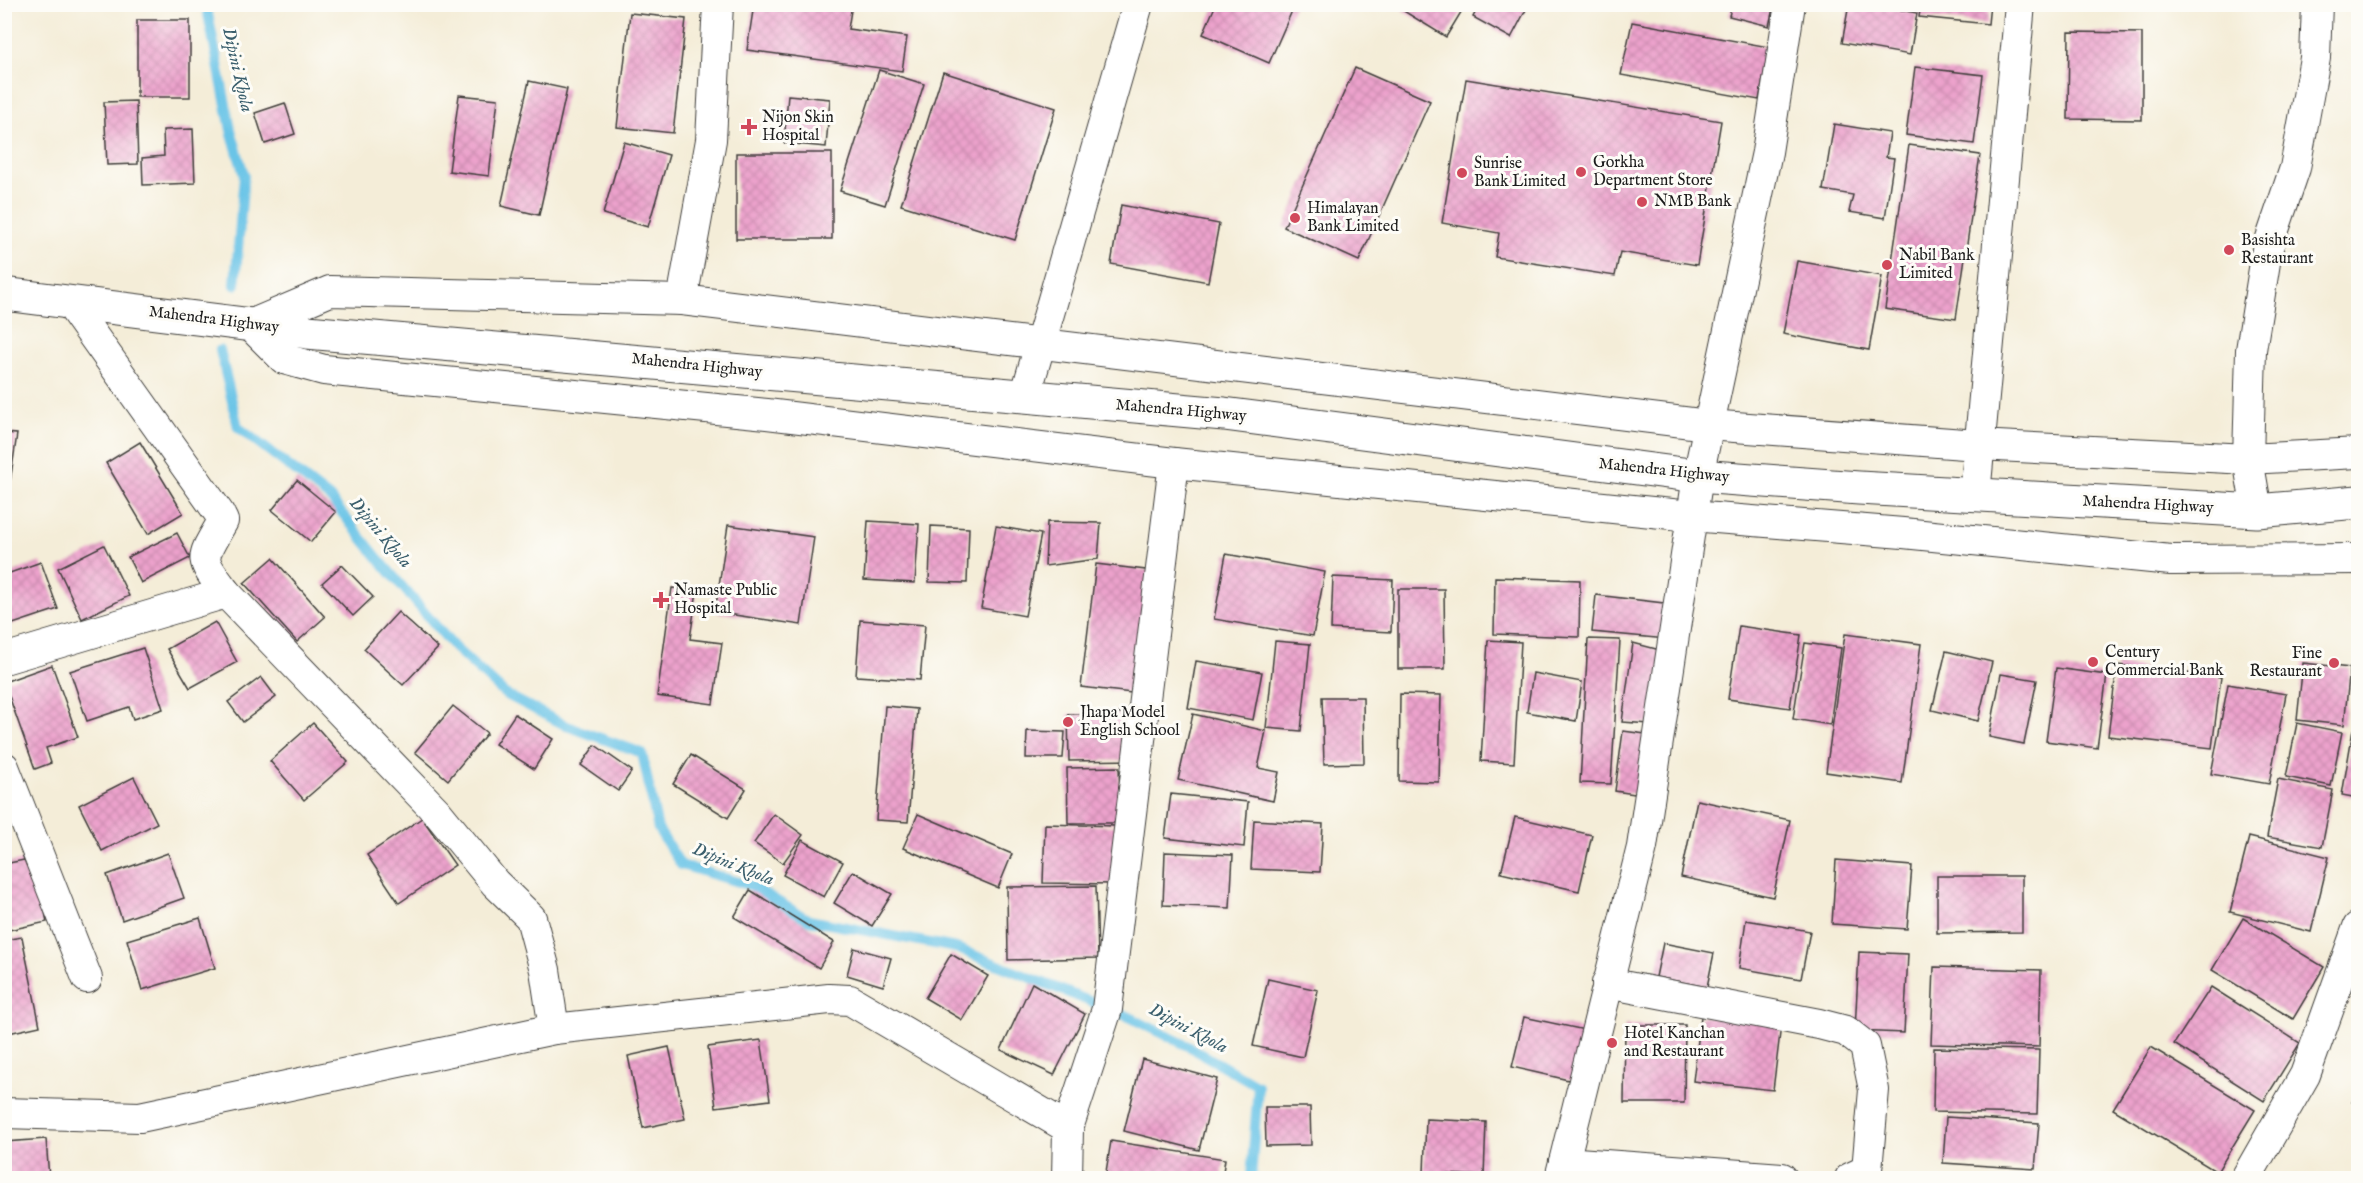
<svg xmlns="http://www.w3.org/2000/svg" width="2363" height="1183" font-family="'IM FELL English',serif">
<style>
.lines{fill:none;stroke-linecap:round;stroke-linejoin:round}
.stream{stroke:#6ac4e7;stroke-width:10}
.building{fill:url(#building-cross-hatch)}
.street-casing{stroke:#3c3b38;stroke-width:32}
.highway-casing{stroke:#3c3b38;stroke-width:35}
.street{stroke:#fff;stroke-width:30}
.highway{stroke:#fff;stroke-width:33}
.poi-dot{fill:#d1495b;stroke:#fdfcf7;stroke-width:2}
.labels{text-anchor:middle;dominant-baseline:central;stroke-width:6;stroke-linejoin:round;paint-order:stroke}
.poi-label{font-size:16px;fill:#1c1c1c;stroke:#fdfcf7;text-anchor:start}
.street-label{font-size:16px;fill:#1c1c1c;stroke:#fdfcf7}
.water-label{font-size:18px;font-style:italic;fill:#3b5f6d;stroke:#fdfcf7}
</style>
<defs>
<pattern id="building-cross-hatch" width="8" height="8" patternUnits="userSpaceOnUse" patternTransform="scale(1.5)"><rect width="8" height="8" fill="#eca2cc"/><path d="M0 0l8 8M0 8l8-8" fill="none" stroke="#ca8baf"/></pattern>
</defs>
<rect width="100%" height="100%" fill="#fdfcf7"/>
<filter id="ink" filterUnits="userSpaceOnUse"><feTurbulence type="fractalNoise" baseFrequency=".0167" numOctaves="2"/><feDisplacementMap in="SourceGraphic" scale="12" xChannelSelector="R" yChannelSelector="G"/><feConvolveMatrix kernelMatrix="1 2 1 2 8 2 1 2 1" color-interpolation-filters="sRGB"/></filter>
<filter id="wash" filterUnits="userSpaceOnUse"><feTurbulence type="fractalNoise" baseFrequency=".008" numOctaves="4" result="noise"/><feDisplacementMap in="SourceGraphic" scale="24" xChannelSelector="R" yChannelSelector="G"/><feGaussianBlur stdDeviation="1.35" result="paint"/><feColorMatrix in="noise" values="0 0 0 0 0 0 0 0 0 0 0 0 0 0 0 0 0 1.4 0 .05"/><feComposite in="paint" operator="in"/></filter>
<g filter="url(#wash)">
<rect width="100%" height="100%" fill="#f4edd8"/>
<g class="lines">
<g class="stream">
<polyline points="206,4 231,130 244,175 235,285"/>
<polyline points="220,350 238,427 330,498 377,557 455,648 505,694 567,726 642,753 658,829 681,865 752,886 809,920 956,948 1129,1017 1188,1046 1258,1086 1251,1178"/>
</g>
</g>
<g id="blocks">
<g class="building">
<polygon points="754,4 852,4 848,29 907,37 902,71 747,50"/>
<polygon points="1216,4 1295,4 1269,63 1203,34"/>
<polygon points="1406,4 1466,4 1446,37 1402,10"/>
<polygon points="1480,4 1529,4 1511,38 1473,17"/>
<polygon points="1732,4 1774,4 1769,26 1729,16"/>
<polygon points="1849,4 1867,4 1917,13 1910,55 1842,43"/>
<polygon points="1921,4 1990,4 1988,24 1919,17"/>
<polygon points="630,13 686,19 673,133 617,127"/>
<rect x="137" y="20" width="53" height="77"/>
<polygon points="1632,22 1769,47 1759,100 1621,75"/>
<polygon points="2069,32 2142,33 2142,120 2068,119"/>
<polygon points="1915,67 1983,75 1974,144 1906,135"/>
<polygon points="1355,68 1430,101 1359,261 1284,227"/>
<polygon points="879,70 924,84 885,205 840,191"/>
<polygon points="943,72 1056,108 1015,240 901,205"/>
<polygon points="1466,79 1721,121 1697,265 1620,252 1615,276 1495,257 1499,233 1442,223"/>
<polygon points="529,81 567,89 539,215 501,206"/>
<polygon points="459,95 498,99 489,176 449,171"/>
<polygon points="788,95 830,99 826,147 784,143"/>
<polygon points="136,101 138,164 107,165 104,102"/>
<polygon points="285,103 295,134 265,144 255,113"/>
<polygon points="1834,124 1890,133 1886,157 1894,158 1885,218 1849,212 1853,195 1823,190"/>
<polygon points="193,129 195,183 143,185 142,158 164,156 163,130"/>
<polygon points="624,142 669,155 648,227 603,214"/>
<polygon points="1909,145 1980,155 1956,319 1885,309"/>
<rect x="736" y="153" width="96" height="86"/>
<polygon points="1121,205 1219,224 1208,282 1111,264"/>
<polygon points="1797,261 1882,276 1869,350 1783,334"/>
<polygon points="4,433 17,434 6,510 4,509"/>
<polygon points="140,442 183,513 148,534 106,463"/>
<polygon points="297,480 336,512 311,542 272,510"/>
<polygon points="868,521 919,524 915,583 864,580"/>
<polygon points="1047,522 1101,523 1098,559 1045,566"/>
<polygon points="728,525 814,537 801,625 715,612"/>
<polygon points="931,526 969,528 967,583 929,582"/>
<polygon points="996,526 1041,534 1025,616 981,608"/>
<polygon points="177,533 190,558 141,583 128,557"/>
<polygon points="104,545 129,596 82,619 58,568"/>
<polygon points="1226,554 1325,572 1313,636 1214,619"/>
<polygon points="273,558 325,617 297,642 244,583"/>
<polygon points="41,562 58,609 4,627 4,575"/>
<polygon points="1096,564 1154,571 1140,694 1081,687"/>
<polygon points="342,565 373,597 353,616 322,583"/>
<polygon points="1333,577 1393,580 1391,632 1331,629"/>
<polygon points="1495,577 1580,580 1579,637 1494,634"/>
<polygon points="672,588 697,591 690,639 722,643 713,704 657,696"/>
<polygon points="1398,589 1444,589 1445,669 1398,669"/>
<polygon points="1596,595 1672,604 1667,639 1592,632"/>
<polygon points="398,612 438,648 403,685 364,649"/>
<polygon points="860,620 925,625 920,680 856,676"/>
<polygon points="215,622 237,662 190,688 167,649"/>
<polygon points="1739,626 1801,635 1790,708 1728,699"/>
<polygon points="1845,634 1921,644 1902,783 1826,772"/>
<polygon points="1588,639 1620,640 1611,784 1580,783"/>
<polygon points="1488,640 1521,642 1514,763 1481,761"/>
<polygon points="1275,641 1310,644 1301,731 1266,728"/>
<polygon points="1633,643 1664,651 1650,724 1622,722"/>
<polygon points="1805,643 1841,648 1830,725 1793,719"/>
<polygon points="143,648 163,709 133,719 129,707 87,721 70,671"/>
<polygon points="1946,651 1992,662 1978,721 1932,710"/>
<polygon points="1196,661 1262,672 1253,720 1188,708"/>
<polygon points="2303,663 2350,668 2344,725 2297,720"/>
<polygon points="52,665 78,737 46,748 51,763 35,769 4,682"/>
<polygon points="2117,665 2221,677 2212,748 2108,736"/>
<polygon points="2056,668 2107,675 2097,748 2046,741"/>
<polygon points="1533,673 1582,682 1576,721 1527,712"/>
<polygon points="2001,674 2037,680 2024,744 1989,737"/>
<polygon points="261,677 276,697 243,722 228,702"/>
<polygon points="2228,684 2286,694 2269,784 2211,774"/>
<polygon points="1400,694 1441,695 1439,782 1399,781"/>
<polygon points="1322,697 1363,697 1364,763 1324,764"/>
<polygon points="453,706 487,733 448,780 415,752"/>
<polygon points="885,706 917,709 908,822 876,820"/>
<polygon points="2357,706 2358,706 2358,728 2355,728"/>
<polygon points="1137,713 1138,760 1069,761 1068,714"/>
<polygon points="515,714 553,739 534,769 495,744"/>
<polygon points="1193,714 1266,731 1258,768 1279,772 1273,801 1178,780"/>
<polygon points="313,723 348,762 304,800 270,761"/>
<polygon points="2297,723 2342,732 2331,786 2286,777"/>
<polygon points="2353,730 2358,731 2358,798 2342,795"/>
<polygon points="1027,731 1065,732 1063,758 1026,758"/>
<polygon points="1623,731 1653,735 1641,795 1615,791"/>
<polygon points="595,745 632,771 618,791 581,765"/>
<polygon points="691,755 746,789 728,818 673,784"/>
<polygon points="1119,767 1121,823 1068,823 1067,768"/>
<polygon points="134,777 157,823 102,851 79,805"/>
<polygon points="2278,779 2333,790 2322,847 2267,837"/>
<polygon points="1171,794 1248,802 1244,847 1165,838"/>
<polygon points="1697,800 1790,820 1773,897 1681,877"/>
<polygon points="774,814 803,835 783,863 754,843"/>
<polygon points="918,814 1012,854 998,888 903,848"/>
<polygon points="1515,817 1592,835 1579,891 1501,873"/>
<polygon points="422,818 455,865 399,903 367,855"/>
<polygon points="1254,820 1323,824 1320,872 1251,869"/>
<polygon points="1045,824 1116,826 1115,884 1043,883"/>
<polygon points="2249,837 2329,857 2311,932 2230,912"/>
<polygon points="802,840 843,862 824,897 783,875"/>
<polygon points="1165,852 1233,855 1230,908 1163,905"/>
<polygon points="168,853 184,898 122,920 107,875"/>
<polygon points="34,858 47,922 4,931 4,864"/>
<polygon points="1836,860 1912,866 1907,929 1832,924"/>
<polygon points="853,871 892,894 872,926 834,903"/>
<polygon points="1937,876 2022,876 2022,932 1937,933"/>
<polygon points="1096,886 1098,958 1008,960 1007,887"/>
<polygon points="750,890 834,942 819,968 734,917"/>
<polygon points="200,918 215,968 142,990 127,940"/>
<polygon points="2243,918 2324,967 2293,1019 2212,970"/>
<polygon points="1746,920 1810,931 1801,979 1739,968"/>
<polygon points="22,937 40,1026 4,1034 4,940"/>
<polygon points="1663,943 1714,953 1707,987 1656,977"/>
<polygon points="854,948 891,958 883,986 847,975"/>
<polygon points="1859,952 1908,954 1904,1033 1855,1031"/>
<polygon points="951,954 988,976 962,1020 925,998"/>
<polygon points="1934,967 2041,970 2039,1047 1931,1044"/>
<polygon points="1268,979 1318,990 1303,1057 1253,1046"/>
<polygon points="1032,983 1085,1014 1054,1075 1001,1050"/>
<polygon points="2211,987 2300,1043 2264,1101 2174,1044"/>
<polygon points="1701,1016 1781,1025 1773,1090 1693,1081"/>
<polygon points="1524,1017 1585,1030 1573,1081 1512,1067"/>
<polygon points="1625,1025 1685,1025 1684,1103 1624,1103"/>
<polygon points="761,1040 770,1100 716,1107 708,1047"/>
<polygon points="669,1047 685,1119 643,1128 628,1056"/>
<polygon points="2151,1047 2255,1110 2217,1172 2113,1109"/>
<polygon points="1934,1048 2039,1050 2037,1114 1933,1112"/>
<polygon points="1142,1059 1217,1079 1199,1150 1124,1131"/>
<polygon points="2358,1092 2358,1106 2352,1102"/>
<polygon points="1265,1107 1310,1107 1311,1145 1266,1146"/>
<polygon points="1946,1117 2039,1123 2035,1169 1943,1163"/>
<polygon points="1426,1119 1486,1122 1484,1176 1424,1173"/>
<polygon points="46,1139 49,1178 4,1178 4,1142"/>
<polygon points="1111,1141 1225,1159 1222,1178 1105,1178"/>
</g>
</g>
</g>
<g filter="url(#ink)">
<use href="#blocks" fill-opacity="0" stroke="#3c3b38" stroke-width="1.5"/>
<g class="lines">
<g class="street-casing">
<g id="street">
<polyline points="682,300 711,140 718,4"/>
<polyline points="1025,397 1138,4"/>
<polyline points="2358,453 2248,459 1978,445 1708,425 682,300 330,291 250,325 284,359 324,370 767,414 1174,463 1691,516 1903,533 2171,560 2358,559"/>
<polyline points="1975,495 2020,4"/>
<polyline points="2257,511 2248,459 2251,350 2267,250 2295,168 2315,58 2317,4"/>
<polyline points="226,593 437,812 495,883 531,918 545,970 554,1029"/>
<path d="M4 659 226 593C198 556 200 561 223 521L219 513 69 302"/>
<polyline points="4,767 87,978"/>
<polyline points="1607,983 1819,1024 1846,1031 1865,1046 1874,1090 1867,1170 1850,1178"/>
<polyline points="4,1113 140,1117 554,1029 829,999 850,1000 1068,1128"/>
<polyline points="1564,1162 1782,1178"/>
<polyline points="1067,1178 1068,1128 1107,1009 1174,463"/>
<polyline points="1560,1178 1642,847 1698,476 1767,152 1790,4"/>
<polyline points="2246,1178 2305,1075 2358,927"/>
</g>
</g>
<g class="highway-casing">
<polyline id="highway" points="4,294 307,332 1224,414 1698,476 1859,488 2257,511 2358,502"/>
</g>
<use href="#street" class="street"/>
<use href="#highway" class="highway"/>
</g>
</g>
<g class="poi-dot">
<path d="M746 118h6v6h6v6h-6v6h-6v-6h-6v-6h6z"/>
<circle cx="1581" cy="172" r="6"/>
<circle cx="1462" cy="173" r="6"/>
<circle cx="1642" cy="202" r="6"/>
<circle cx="1295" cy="218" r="6"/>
<circle cx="2229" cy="250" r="6"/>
<circle cx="1887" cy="265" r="6"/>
<path d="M658 591h6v6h6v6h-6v6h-6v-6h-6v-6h6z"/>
<circle cx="2093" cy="662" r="6"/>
<circle cx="2334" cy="663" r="6"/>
<circle cx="1068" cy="722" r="6"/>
<circle cx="1612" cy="1043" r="6"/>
</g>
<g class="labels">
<g class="poi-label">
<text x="762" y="118">Nijon Skin<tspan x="762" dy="18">Hospital</tspan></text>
<text x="1593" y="163">Gorkha<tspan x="1593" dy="18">Department Store</tspan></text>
<text x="1474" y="164">Sunrise<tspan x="1474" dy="18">Bank Limited</tspan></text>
<text x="1654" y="202">NMB Bank</text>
<text x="1307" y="209">Himalayan<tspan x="1307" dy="18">Bank Limited</tspan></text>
<text x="2241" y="241">Basishta<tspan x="2241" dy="18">Restaurant</tspan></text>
<text x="1899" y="256">Nabil Bank<tspan x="1899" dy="18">Limited</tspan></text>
<text x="674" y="591">Namaste Public<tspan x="674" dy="18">Hospital</tspan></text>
<text x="2105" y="653">Century<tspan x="2105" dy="18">Commercial Bank</tspan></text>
<text x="2322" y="654" text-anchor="end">Fine<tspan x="2322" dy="18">Restaurant</tspan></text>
<text x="1080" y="713">Jhapa Model<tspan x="1080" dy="18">English School</tspan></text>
<text x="1624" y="1034">Hotel Kanchan<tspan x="1624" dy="18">and Restaurant</tspan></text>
</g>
<g class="street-label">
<text transform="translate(214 320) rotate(7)">Mahendra Highway</text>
<text transform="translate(697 366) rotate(6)">Mahendra Highway</text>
<text transform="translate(1181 411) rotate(5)">Mahendra Highway</text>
<text transform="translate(1664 471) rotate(6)">Mahendra Highway</text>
<text transform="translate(2148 505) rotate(3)">Mahendra Highway</text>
</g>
<g class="water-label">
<text transform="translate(237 70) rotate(77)">Dipini Khola</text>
<text transform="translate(380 533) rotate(50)">Dipini Khola</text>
<text transform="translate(733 865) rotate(22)">Dipini Khola</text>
<text transform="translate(1188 1029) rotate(28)">Dipini Khola</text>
</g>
</g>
<rect width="2363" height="1183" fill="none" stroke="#fdfcf7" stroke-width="24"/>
</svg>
